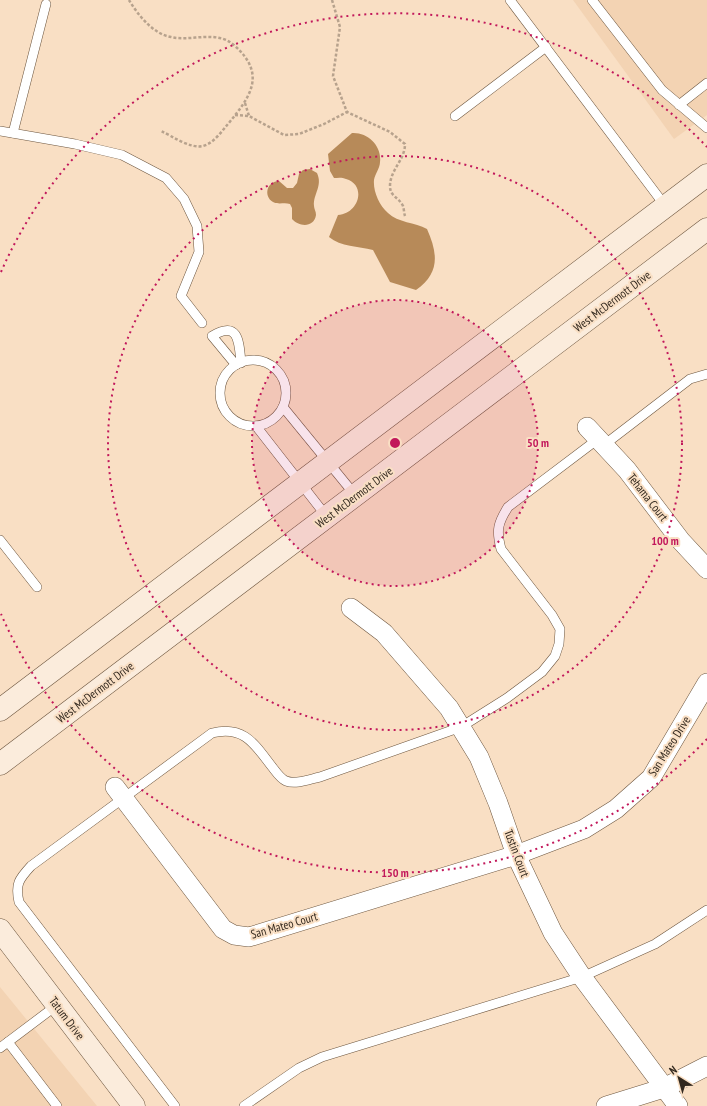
<svg xmlns="http://www.w3.org/2000/svg" width="707" height="1106" font-family="'PT Sans Narrow',sans-serif">
<style>
.built{fill:#f3d3b3}
.water{fill:#b78a59}
.lines{fill:none;stroke-linecap:round;stroke-linejoin:round}
.lane-casing{stroke:#6d563f;stroke-width:10}
.street-casing{stroke:#6d563f;stroke-width:20}
.secondary-casing{stroke:#6d563f;stroke-width:23}
.path{stroke:#b7a28d;stroke-width:2.5;stroke-dasharray:3 2;stroke-linecap:butt}
.lane{stroke:#fff;stroke-width:9}
.street{stroke:#fff;stroke-width:19}
.secondary{stroke:#fbecdc;stroke-width:22}
.ring{fill:none;stroke:#c2185b;stroke-width:2;stroke-dasharray:2 4}
.labels{text-anchor:middle;dominant-baseline:central;stroke-width:4;stroke-linejoin:round;paint-order:stroke}
.street-label{font-size:12px;fill:#32281e;stroke:#f9dfc4}
.centre{fill:#c2185b;stroke:#f9dfc4;stroke-width:2}
.ring-label{font-size:12px;text-anchor:middle;font-weight:bold;fill:#c2185b;stroke:#f9dfc4;stroke-width:4;stroke-linejoin:round;paint-order:stroke}
</style>
<rect width="100%" height="100%" fill="#f9dfc4"/>
<g class="built">
<polygon points="573,0 707,0 707,115 674,139"/>
<polygon points="0,987 97,1106 0,1106"/>
</g>
<g class="water">
<path d="M352 133C368 132 382 146 380 162 380 168 375 174 374 180 373 191 379 205 388 213 398 223 415 222 427 229 438 254 440 273 416 290L390 282 373 250C358 246 341 247 329 237L338 215C359 214 367 185 346 179 342 177 337 178 334 178L330 171 328 154Z"/>
<path d="M310 169 317 173C323 186 313 194 314 206 314 209 316 211 316 215 314 228 299 227 292 219V208L290 204C284 202 279 205 273 202 263 196 267 181 279 181L287 188H293L297 183 299 174 303 170Z"/>
</g>
<g class="lines">
<g class="lane-casing">
<g id="lane">
<polyline points="510,0 666,207"/>
<polyline points="592,0 662,90 707,128"/>
<polyline points="679,105 707,83"/>
<polyline points="455,116 546,47"/>
<polyline points="0,131 75,144 122,155 166,178 184,199 197,226 199,252 181,296 202,323"/>
<polyline points="13,133 46,4"/>
<circle cx="253" cy="393" r="33"/>
<path d="M236 365 212 336C239 320 239 342 241 363"/>
<polyline points="283,407 355,495"/>
<polyline points="256,426 327,517"/>
<polyline points="604,445 690,379 707,374"/>
<polyline points="0,540 37,587"/>
<polyline points="8,1042 57,1106"/>
<polyline points="0,1048 57,1005"/>
<path d="M175 1106 19 902C15 884 19 879 31 866L212 733C245 725 255 745 273 768 276 772 281 779 286 781 296 785 310 779 320 777L461 727 507 698 542 672 555 656 559 644 560 629 552 615 501 549C496 530 498 523 508 507L598 439"/>
<polyline points="244,1106 299,1068 322,1057 582,977 655,944 707,910"/>
</g>
</g>
<g class="street-casing">
<g id="street">
<polyline points="587,427 627,470 681,541 707,569"/>
<polyline points="351,608 384,633 449,708 479,757 498,803 516,855 553,933 582,977 678,1106"/>
<polyline points="115,787 223,929 234,935 249,937 516,855 584,829 616,809 651,778 707,683"/>
<polyline points="606,1106 664,1088 707,1066"/>
</g>
</g>
<g class="secondary-casing">
<g id="secondary">
<polyline points="0,710 707,175"/>
<polyline points="0,764 707,229"/>
<polyline points="0,930 134,1106"/>
</g>
</g>
<g class="path">
<path d="M129 0C138 15 153 34 171 37 192 42 217 29 235 46 267 75 250 97 228 124 221 132 214 143 203 146 190 149 172 136 161 131"/>
<path d="M332 0 340 27 333 76 347 112 390 132 405 144C405 160 390 170 390 186 390 197 399 197 403 206 404 209 404 213 405 216"/>
<polyline points="245,103 249,116"/>
<polyline points="235,115 249,116 284,135 299,134 324,124 347,112"/>
</g>
<use href="#lane" class="lane"/>
<use href="#street" class="street"/>
<use href="#secondary" class="secondary"/>
</g>
<circle cx="395" cy="443" r="143" fill="#c2185b" fill-opacity=".12"/>
<g class="ring">
<circle cx="395" cy="443" r="143"/>
<circle cx="395" cy="443" r="287"/>
<path d="M707 739A430 430 0 0 1 1 614M1 272A430 430 0 0 1 707 147"/>
</g>
<g class="labels">
<g class="street-label">
<text transform="translate(612 301) rotate(-37)">West McDermott Drive</text>
<text transform="translate(354 497) rotate(-37)">West McDermott Drive</text>
<text transform="translate(648 497) rotate(52)">Tehama Court</text>
<text transform="translate(95 692) rotate(-37)">West McDermott Drive</text>
<text transform="translate(669 746) rotate(-58)">San Mateo Drive</text>
<text transform="translate(517 853) rotate(69)">Tustin Court</text>
<text transform="translate(284 925) rotate(-16)">San Mateo Court</text>
<text transform="translate(67 1018) rotate(53)">Tatum Drive</text>
</g>
</g>
<circle cx="395" cy="443" r="6" class="centre"/>
<g class="ring-label">
<text x="538" y="447">50 m</text>
<text x="665" y="545">100 m</text>
<text x="395" y="877">150 m</text>
</g>
<g transform="translate(679 1078) rotate(323)" stroke="#f9dfc4" stroke-width="3" paint-order="stroke">
<path d="M0-3L7 15L0 10L-7 15Z" fill="#32281e"/>
<text y="-6" font-size="11" font-weight="bold" text-anchor="middle" fill="#32281e">N</text>
</g>
</svg>
